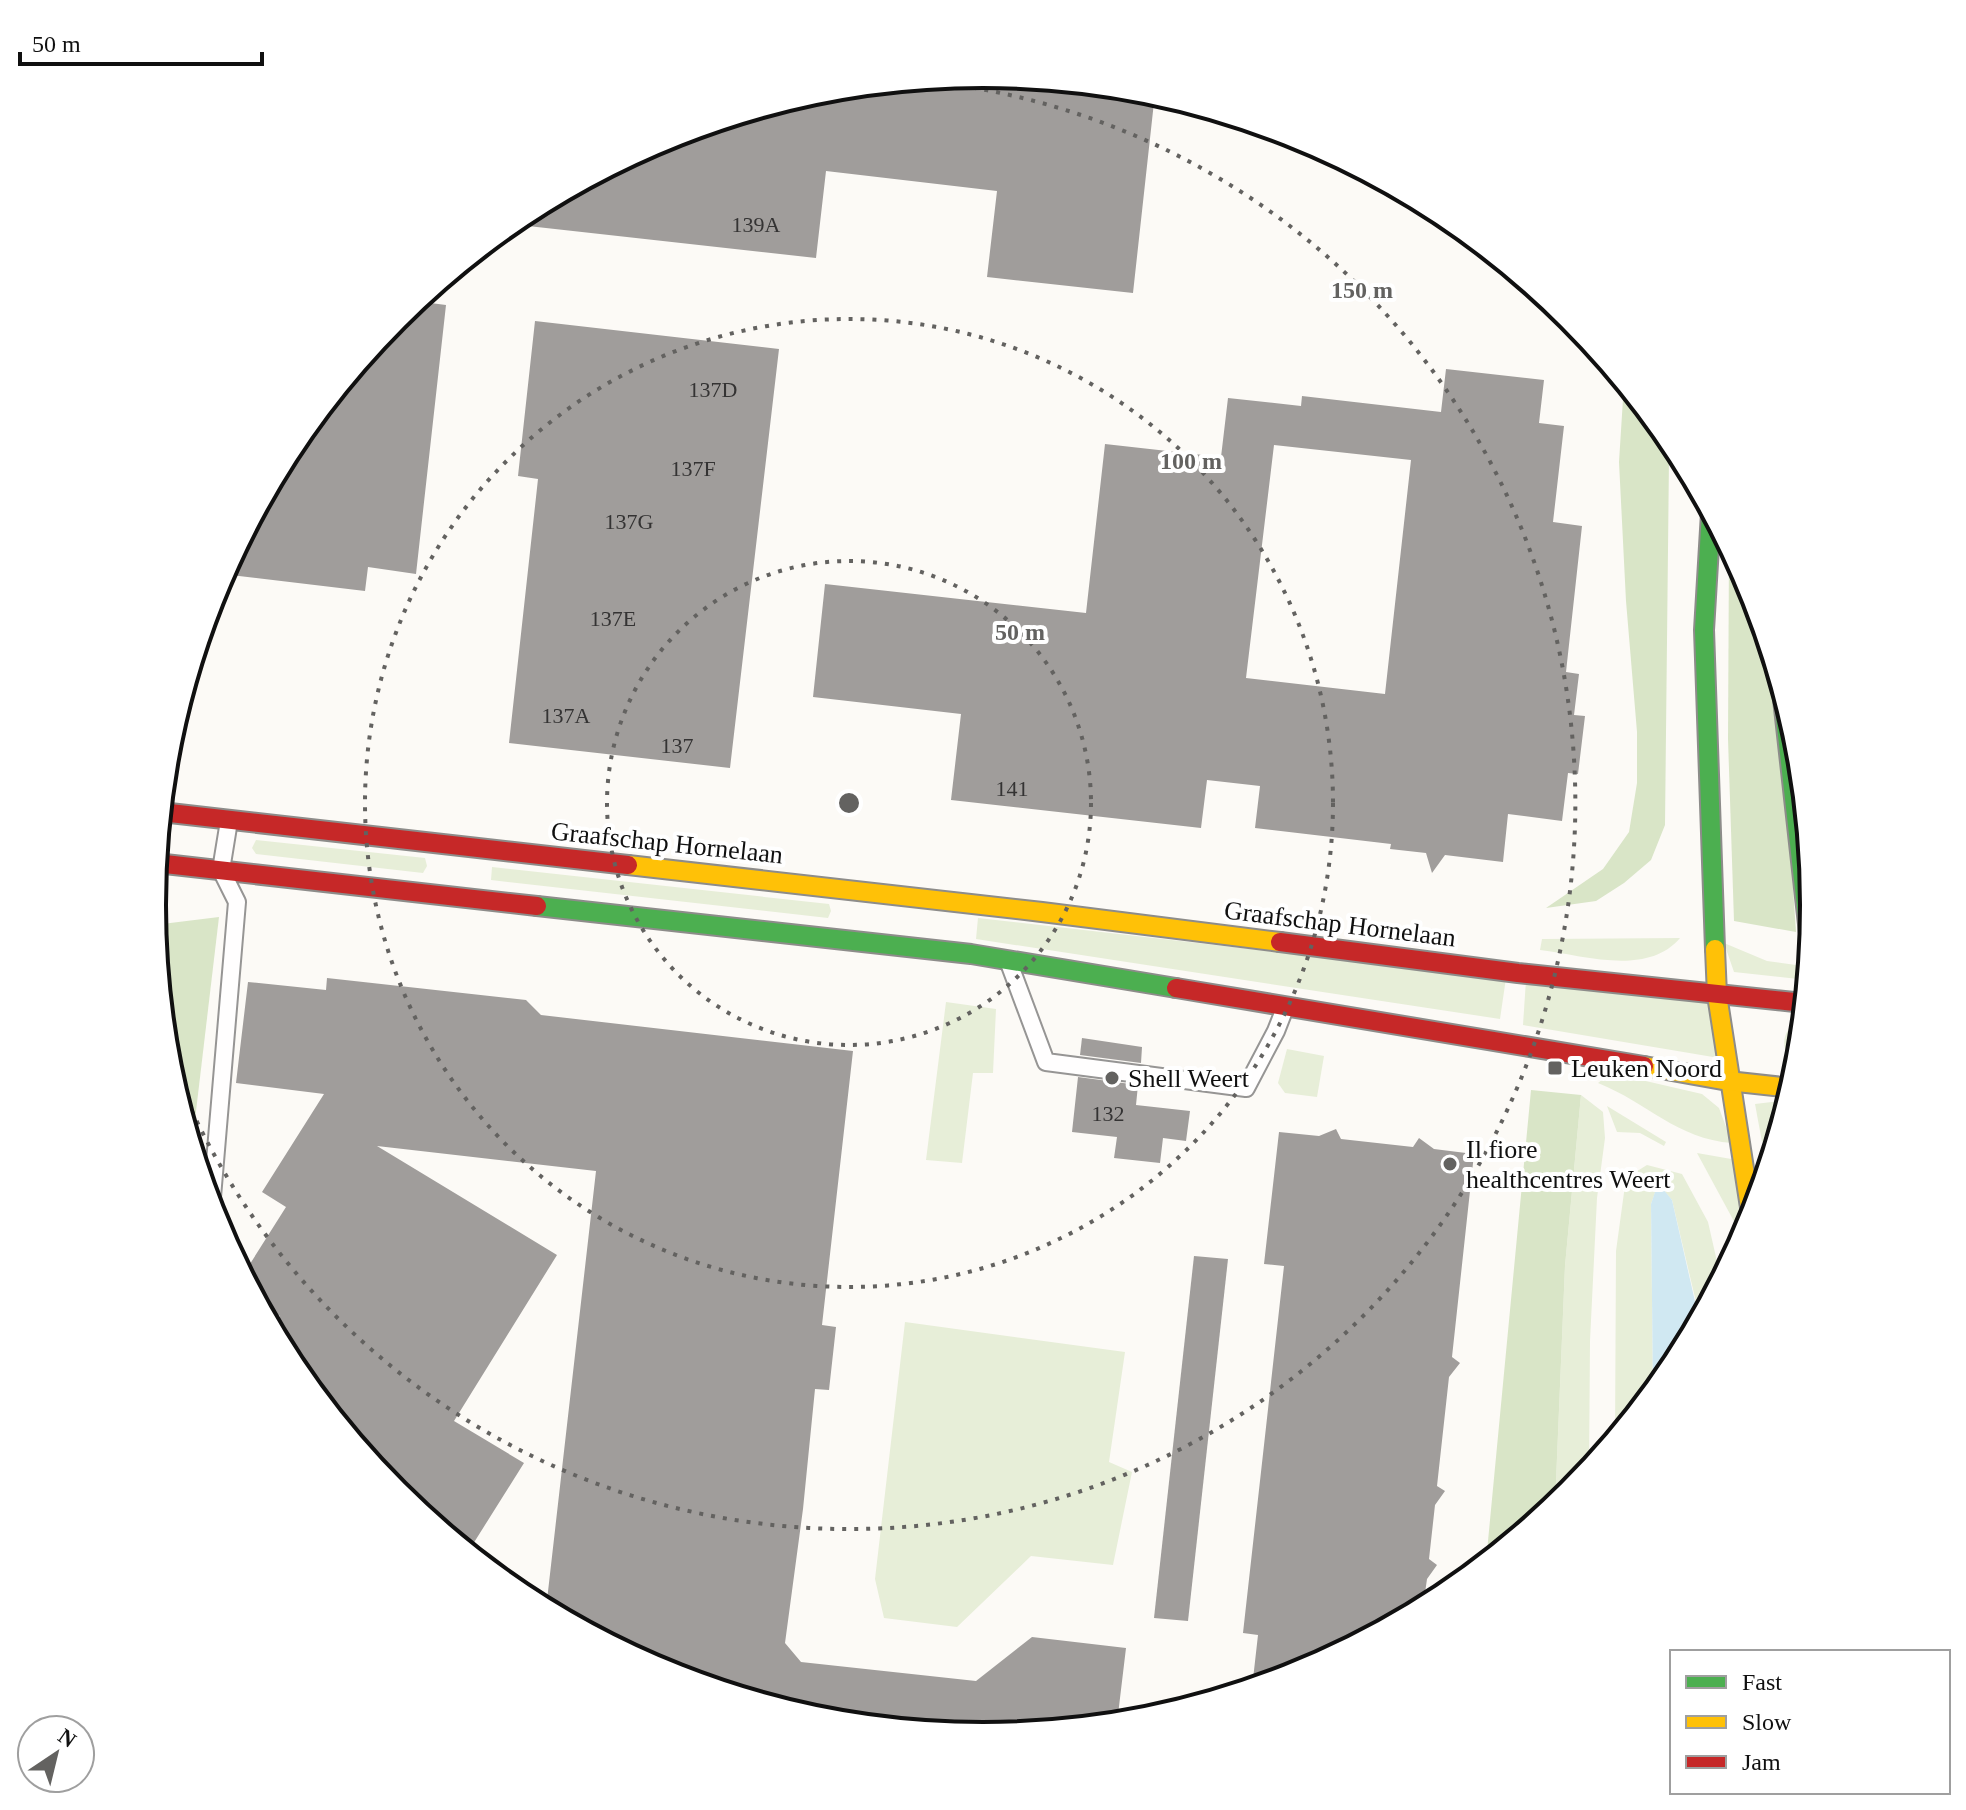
<svg xmlns="http://www.w3.org/2000/svg" width="1966" height="1810" font-family="'Times New Roman',serif">
<style>
.green{fill:#e7eed8}
.forest{fill:#d9e5c7}
.water{fill:#d0e8f2}
.building{fill:#a09d9b;fill-rule:evenodd}
.lines{fill:none;stroke-linecap:round;stroke-linejoin:round}
.lane-casing{stroke:#969594;stroke-width:20}
.fast-casing{stroke:#8d8c8a;stroke-width:22}
.slow-casing{stroke:#8d8c8a;stroke-width:22}
.jam-casing{stroke:#8d8c8a;stroke-width:22}
.lane{stroke:#fffefe;stroke-width:16}
.fast{stroke:#4caf50;stroke-width:18}
.slow{stroke:#ffc107;stroke-width:18}
.jam{stroke:#c62828;stroke-width:18}
.ring{fill:none;stroke:#636260;stroke-width:4;stroke-dasharray:4 8}
.poi-dot{fill:#636260;stroke:#fff;stroke-width:3}
.labels{text-anchor:middle;dominant-baseline:central;stroke-width:8;stroke-linejoin:round;paint-order:stroke}
.number-label{font-size:22px;fill:#343333}
.street-label{font-size:26px;fill:#101010;stroke:#fff}
.poi-label{font-size:26px;fill:#101010;stroke:#fff;text-anchor:start}
.rim{fill:none;stroke:#101010;stroke-width:4}
.centre{fill:#636260;stroke:#fff;stroke-width:4}
.ring-label{font-size:24px;text-anchor:middle;font-weight:bold;fill:#636260;stroke:#fff;stroke-width:8;stroke-linejoin:round;paint-order:stroke}
</style>
<rect width="100%" height="100%" fill="#fcfaf6"/>
<g class="green">
<polygon points="256,840 425,858 427,866 423,873 256,854 252,848"/>
<polygon points="492,867 829,904 831,911 828,918 491,880"/>
<polygon points="978,918 1506,978 1500,1019 976,939"/>
<path d="M1680 938C1647 977 1583 955 1540 950L1542 939Z"/>
<polygon points="1724,943 1767,961 1796,965 1798,979 1734,972"/>
<polygon points="1526,980 1708,1003 1719,1058 1523,1025"/>
<polygon points="946,1002 996,1009 993,1073 973,1073 962,1163 926,1160"/>
<path d="M1803 1016 1798 1067C1777 1049 1781 1030 1803 1016Z"/>
<polygon points="1287,1049 1324,1056 1317,1097 1285,1093 1278,1083"/>
<path d="M1611 1073 1702 1094 1719 1108 1732 1143C1677 1139 1648 1103 1598 1083Z"/>
<polygon points="1581,1095 1603,1112 1605,1138 1597,1198 1590,1341 1589,1470 1570,1493 1555,1506 1565,1266"/>
<polygon points="1788,1100 1777,1136 1762,1142 1755,1104"/>
<polygon points="1607,1106 1666,1142 1664,1146 1640,1133 1617,1132"/>
<polygon points="1697,1153 1737,1160 1743,1238"/>
<polygon points="1647,1165 1682,1174 1708,1222 1721,1279 1700,1319 1672,1200 1658,1184 1651,1204 1653,1393 1615,1439 1616,1251 1626,1178"/>
<polygon points="905,1322 1125,1352 1109,1462 1132,1472 1113,1565 1031,1556 957,1627 884,1618 875,1579"/>
</g>
<g class="forest">
<polygon points="1624,383 1671,440 1669,458 1665,825 1651,860 1624,883 1596,901 1546,908 1603,869 1629,832 1637,783 1637,732 1626,601 1619,462"/>
<polygon points="1729,546 1751,587 1779,682 1796,932 1734,921 1728,739"/>
<polygon points="219,917 192,1145 168,1067 154,925"/>
<polygon points="1531,1090 1581,1095 1565,1266 1555,1506 1486,1562"/>
</g>
<polygon class="water" points="1658,1183 1672,1200 1699,1319 1674,1367 1653,1393 1651,1204"/>
<g class="building">
<polygon points="983,74 1155,93 1133,293 987,277 997,191 826,171 816,258 510,224 522,214 665,137 821,90"/>
<polygon points="415,301 446,305 416,574 368,567 365,591 222,574 292,443 396,317"/>
<polygon points="535,321 779,349 730,768 509,743 538,479 518,476"/>
<path d="M1446 369 1544 380 1539 423 1564 426 1553 522 1582 526 1566 672 1579 674 1574 715 1585 716 1578 774 1568 773 1562 821 1508 814 1503 862 1445 855 1432 873 1426 853 1390 849 1391 844 1255 828 1260 786 1207 780 1201 828 951 800 961 714 813 697 825 584 1086 613 1105 444 1221 457 1228 398 1301 406 1302 396 1441 412ZM1274 445 1411 460 1385 694 1246 678Z"/>
<polygon points="327,978 526,1000 541,1015 853,1051 822,1325 836,1327 829,1390 815,1389 803,1509 785,1643 801,1662 976,1681 1032,1637 1126,1648 1117,1723 983,1736 820,1720 665,1673 546,1609 596,1171 377,1146 557,1255 454,1421 524,1463 468,1552 395,1492 292,1366 272,1329 280,1316 258,1302 243,1275 286,1207 262,1192 324,1094 236,1083 248,982 326,990"/>
<polygon points="1082,1038 1142,1047 1141,1063 1080,1055"/>
<polygon points="1078,1077 1138,1085 1136,1105 1190,1111 1186,1141 1163,1138 1160,1163 1114,1158 1117,1137 1072,1132"/>
<polygon points="1336,1129 1341,1139 1413,1147 1419,1138 1434,1149 1474,1154 1452,1357 1460,1363 1449,1377 1437,1486 1445,1491 1435,1505 1429,1559 1437,1565 1427,1579 1423,1607 1301,1673 1252,1688 1258,1635 1243,1633 1284,1266 1264,1264 1279,1132 1319,1136"/>
<polygon points="1194,1256 1228,1259 1188,1621 1154,1618"/>
</g>
<g class="lines">
<g class="lane-casing">
<g id="lane">
<polyline points="1009,963 1046,1062 1246,1088 1276,1031 1285,1008"/>
<polyline points="211,1209 237,902 221,870 229,821"/>
</g>
</g>
<g class="fast-casing">
<g id="fast">
<polyline points="1711,513 1704,630 1715,949"/>
<polyline points="1782,690 1810,942"/>
<polyline points="537,906 971,954 1176,988"/>
</g>
</g>
<g class="slow-casing">
<g id="slow">
<polyline points="628,865 1042,912 1280,942"/>
<polyline points="1715,949 1717,995 1752,1220"/>
<polyline points="1644,1066 1728,1081 1792,1088"/>
</g>
</g>
<g class="jam-casing">
<g id="jam">
<polyline points="161,812 628,865"/>
<polyline points="156,863 537,906"/>
<polyline points="1280,942 1518,973 1804,1003"/>
<polyline points="1176,988 1644,1066"/>
</g>
</g>
<use href="#lane" class="lane"/>
<use href="#fast" class="fast"/>
<use href="#slow" class="slow"/>
<use href="#jam" class="jam"/>
</g>
<g class="ring">
<circle cx="849" cy="803" r="242"/>
<circle cx="849" cy="803" r="484"/>
<path d="M925 81A726 726 0 1 1 167 1051"/>
</g>
<g class="poi-dot">
<rect x="1547" y="1060" width="16" height="16" rx="4"/>
<circle cx="1112" cy="1078" r="8"/>
<circle cx="1450" cy="1164" r="8"/>
</g>
<g class="labels">
<g class="number-label">
<text x="756" y="224">139A</text>
<text x="713" y="389">137D</text>
<text x="693" y="468">137F</text>
<text x="629" y="521">137G</text>
<text x="613" y="618">137E</text>
<text x="566" y="715">137A</text>
<text x="677" y="745">137</text>
<text x="1012" y="788">141</text>
<text x="1108" y="1113">132</text>
</g>
<g class="street-label">
<text transform="translate(667 843) rotate(6)">Graafschap Hornelaan</text>
<text transform="translate(1340 924) rotate(7)">Graafschap Hornelaan</text>
</g>
<g class="poi-label">
<text x="1571" y="1068">Leuken Noord</text>
<text x="1128" y="1078">Shell Weert</text>
<text x="1466" y="1149">Il fiore<tspan x="1466" dy="30">healthcentres Weert</tspan></text>
</g>
</g>
<path d="M0 0H1966V1810H0ZM166 905a817 817 0 1 1 1634 0a817 817 0 1 1-1634 0Z" fill="#fff" fill-rule="evenodd"/>
<path class="rim" d="M166 905a817 817 0 1 1 1634 0a817 817 0 1 1-1634 0Z"/>
<circle cx="849" cy="803" r="12" class="centre"/>
<g class="ring-label">
<text x="1362" y="298">150 m</text>
<text x="1191" y="469">100 m</text>
<text x="1020" y="640">50 m</text>
</g>
<rect x="1670" y="1650" width="280" height="144" fill="#ffffff" stroke="#9f9f9f" stroke-width="2"/>
<rect x="1686" y="1676" width="40" height="12" fill="#4caf50" stroke="#9f9f9f" stroke-width="2"/>
<text x="1742" y="1690" font-size="24" fill="#101010">Fast</text>
<rect x="1686" y="1716" width="40" height="12" fill="#ffc107" stroke="#9f9f9f" stroke-width="2"/>
<text x="1742" y="1730" font-size="24" fill="#101010">Slow</text>
<rect x="1686" y="1756" width="40" height="12" fill="#c62828" stroke="#9f9f9f" stroke-width="2"/>
<text x="1742" y="1770" font-size="24" fill="#101010">Jam</text>
<g transform="translate(56 1754) rotate(35)"><circle r="38" fill="#ffffff" stroke="#9f9f9f" stroke-width="2"/>
<path d="M0-6L14 30L0 20L-14 30Z" fill="#636260"/>
<text y="-12" font-size="22" font-weight="bold" text-anchor="middle" fill="#101010">N</text>
</g>
<path d="M20 52v12h242v-12" fill="none" stroke="#101010" stroke-width="4"/>
<text x="32" y="52" font-size="24" fill="#101010" stroke="#ffffff" stroke-width="6" paint-order="stroke">50 m</text>
</svg>
